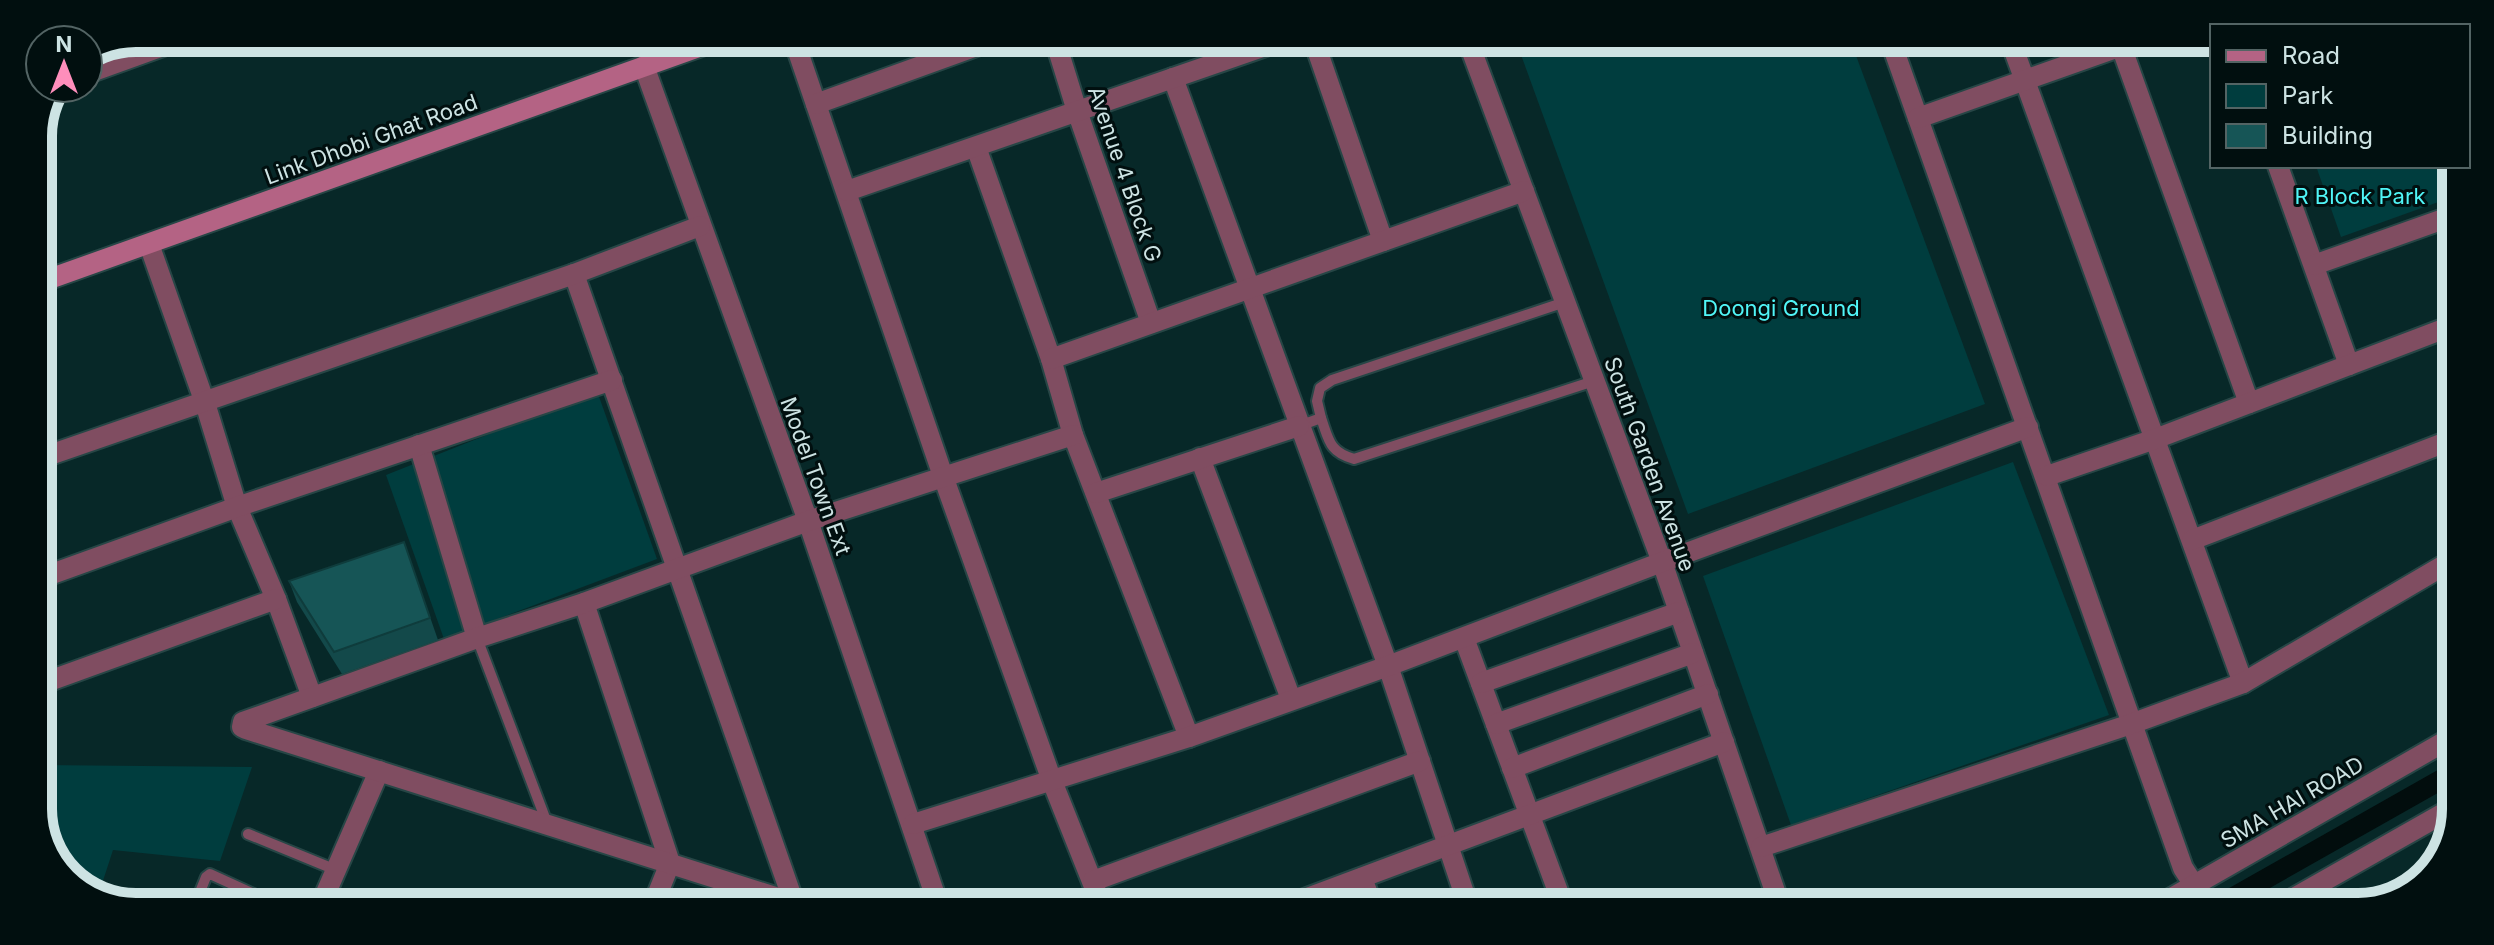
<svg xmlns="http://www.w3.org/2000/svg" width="2494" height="945" font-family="Inter,sans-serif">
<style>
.green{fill:#003d3e}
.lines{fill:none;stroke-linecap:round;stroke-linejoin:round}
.canal{stroke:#020d0d;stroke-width:20}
.lane-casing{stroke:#274646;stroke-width:14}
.street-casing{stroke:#274646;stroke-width:24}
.secondary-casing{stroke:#274646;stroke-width:24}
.lane{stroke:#804d61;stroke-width:10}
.street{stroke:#804d61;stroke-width:20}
.secondary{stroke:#b46384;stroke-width:20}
.wall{fill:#13494a}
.building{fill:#165556;stroke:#0f3c3c;stroke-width:2}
.labels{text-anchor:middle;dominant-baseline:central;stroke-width:6;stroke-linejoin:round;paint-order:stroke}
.street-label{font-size:22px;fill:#cde3e3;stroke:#010f0f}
.park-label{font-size:22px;fill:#50f5f7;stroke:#010f0f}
.rim{fill:none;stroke:#cde3e3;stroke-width:10}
</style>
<rect width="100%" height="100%" fill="#072828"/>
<g class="green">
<polygon points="1516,41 1851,42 1985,404 1688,514"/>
<polygon points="2316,166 2455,166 2455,196 2341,237"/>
<polygon points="597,391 657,559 444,639 386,475"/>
<polygon points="2013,462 2109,715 1791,825 1703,576"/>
<polygon points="38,765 252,767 220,861 113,850 98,896 58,868 38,816"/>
</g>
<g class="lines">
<polyline class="canal" points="2216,907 2451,774"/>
<g class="lane-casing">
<g id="lane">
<path d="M1321 418C1329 440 1329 452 1354 459L1594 381"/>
<polyline points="1299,426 1321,418 1317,401 1320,388 1332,380 1565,302"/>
<polyline points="477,638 547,823"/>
<polyline points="248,834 336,870"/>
<polyline points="196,902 206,877 210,874 271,902"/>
</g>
</g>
<g class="street-casing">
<g id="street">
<polyline points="794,40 943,476 1052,781 1101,904"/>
<polyline points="1055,40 1077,111 1151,323"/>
<polyline points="1314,41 1383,241"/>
<polyline points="1468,41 1662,562 1780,906"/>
<polyline points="1891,42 2183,868 2194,885"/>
<polyline points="2011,42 2243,683"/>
<polyline points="2121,46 2249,403"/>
<polyline points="644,66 808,521 938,904"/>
<polyline points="88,73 185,38"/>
<polyline points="1173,78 1388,666 1468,905"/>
<polyline points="816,104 993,40"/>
<polyline points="1918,118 2130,43"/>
<polyline points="976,147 1051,359 1073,435 1189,737"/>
<polyline points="2278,166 2349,365"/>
<polyline points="847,191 1280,41"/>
<polyline points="149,244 205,403 237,507 276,599 312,697"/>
<polyline points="2314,265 2455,215"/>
<polyline points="574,274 794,903"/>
<polyline points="1051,359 1524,191"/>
<polyline points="419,445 477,638"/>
<polyline points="1200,458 1291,699"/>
<polyline points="38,459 574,274 700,226"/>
<polyline points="2047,476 2155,439 2454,325"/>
<polyline points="1096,493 1299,426"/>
<polyline points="2192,540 2454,439"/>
<polyline points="38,579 237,507 612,380"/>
<polyline points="584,603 670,863 654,903"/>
<polyline points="1464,638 1563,905"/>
<polyline points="1481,683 1679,612"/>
<polyline points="38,685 276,599"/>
<polyline points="1496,724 1693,653"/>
<polyline points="1512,768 1708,694"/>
<polyline points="913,824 1189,737 1388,666 1662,562 2028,427"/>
<polyline points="1761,847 2131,724 2243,683 2453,560"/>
<polyline points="1362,878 1372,905"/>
<polyline points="1093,881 1420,761"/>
<polyline points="322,902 379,771"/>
<polyline points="794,903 246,729 242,727 243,722 477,638 584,603 808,521 1073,435"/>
<polyline points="1291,904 1724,742"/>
<polyline points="2156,907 2451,738"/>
<polyline points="2278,907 2451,809"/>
</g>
</g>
<g class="secondary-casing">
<polyline id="secondary" points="38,283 721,39"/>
</g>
<use href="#lane" class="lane"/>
<use href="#street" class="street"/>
<use href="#secondary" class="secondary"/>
</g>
<polygon class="wall" points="404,542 438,640 342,674 297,602 289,581"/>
<polygon class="building" points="404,542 430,618 334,652 289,581"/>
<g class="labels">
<g class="street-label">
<text transform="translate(371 139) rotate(-20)">Link Dhobi Ghat Road</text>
<text transform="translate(1125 174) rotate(71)">Avenue 4 Block G</text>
<text transform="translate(1650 464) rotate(70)">South Garden Avenue</text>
<text transform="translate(816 476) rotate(70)">Model Town Ext</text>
<text transform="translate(2292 802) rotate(-30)">SMA HAI ROAD</text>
</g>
<g class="park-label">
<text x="2360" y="196">R Block Park</text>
<text x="1781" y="308">Doongi Ground</text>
</g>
</g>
<path d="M0 0H2494V945H0ZM136 52H2358A84 84 0 0 1 2442 136V809A84 84 0 0 1 2358 893H136A84 84 0 0 1 52 809V136A84 84 0 0 1 136 52Z" fill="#010f0f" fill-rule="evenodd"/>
<path class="rim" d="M136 52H2358A84 84 0 0 1 2442 136V809A84 84 0 0 1 2358 893H136A84 84 0 0 1 52 809V136A84 84 0 0 1 136 52Z"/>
<rect x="2210" y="24" width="260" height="144" fill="#010f0f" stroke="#536464" stroke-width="2"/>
<rect x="2226" y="50" width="40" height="12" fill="#b46384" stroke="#536464" stroke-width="2"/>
<text x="2282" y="64" font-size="24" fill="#cde3e3">Road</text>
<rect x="2226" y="84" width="40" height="24" fill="#003d3e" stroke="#536464" stroke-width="2"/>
<text x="2282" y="104" font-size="24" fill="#cde3e3">Park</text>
<rect x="2226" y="124" width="40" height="24" fill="#165556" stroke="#536464" stroke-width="2"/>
<text x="2282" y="144" font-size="24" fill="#cde3e3">Building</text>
<g transform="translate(64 64)"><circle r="38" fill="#010f0f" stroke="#536464" stroke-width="2"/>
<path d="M0-6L14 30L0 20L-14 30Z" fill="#fe8ebb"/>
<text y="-12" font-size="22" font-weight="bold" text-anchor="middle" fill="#cde3e3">N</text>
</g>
</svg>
